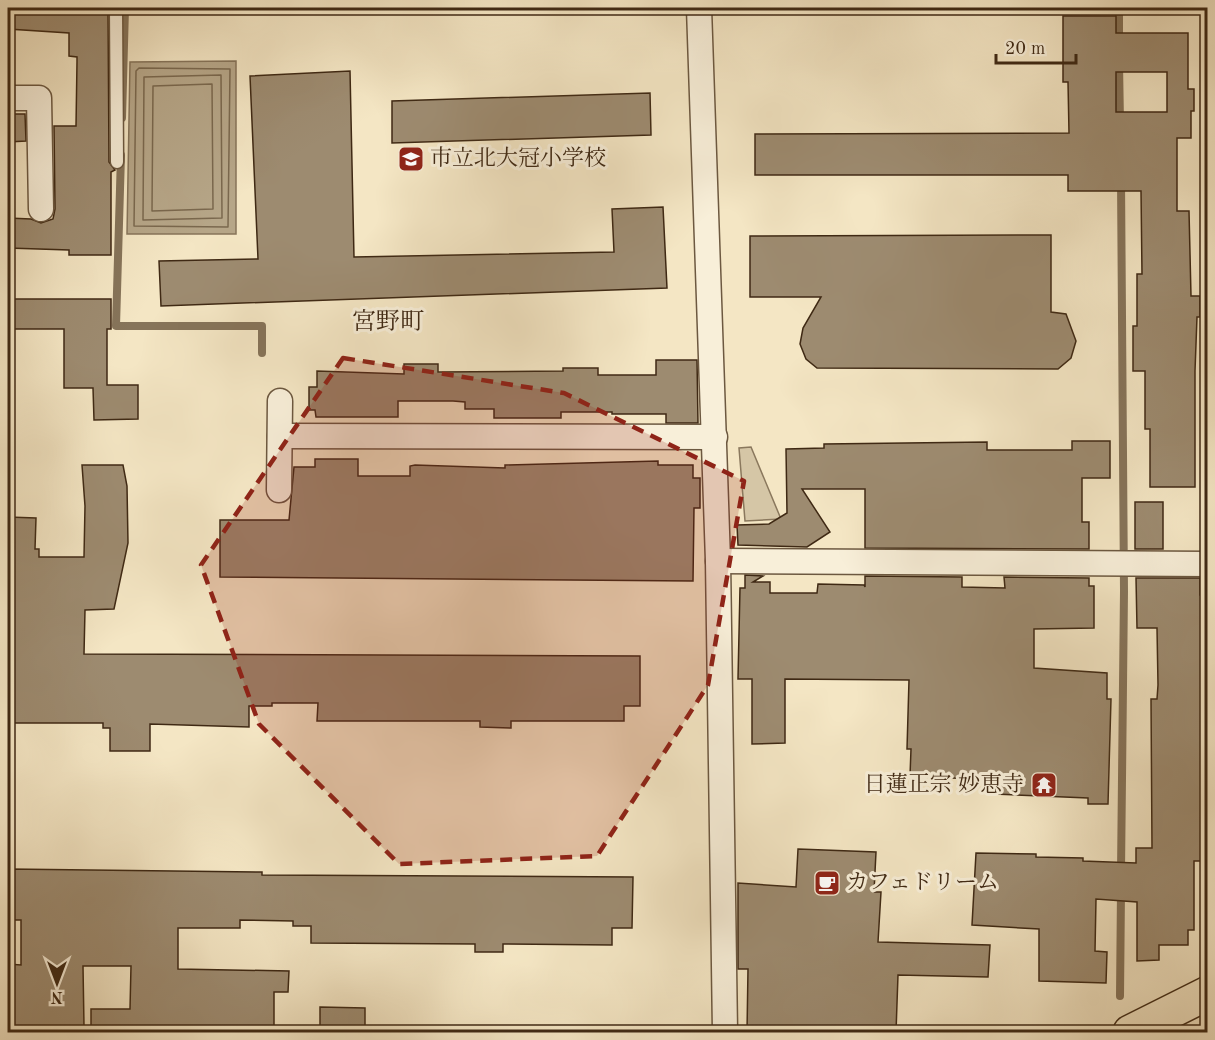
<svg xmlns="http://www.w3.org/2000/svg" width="1215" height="1040" font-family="'Old Standard TT','Noto Serif JP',serif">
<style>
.green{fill:#d5c6a6;stroke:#8a785d;stroke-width:1.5}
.water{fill:#b6a688;stroke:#86745a;stroke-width:1.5}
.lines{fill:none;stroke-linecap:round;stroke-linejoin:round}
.shore{stroke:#7a684e;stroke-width:1.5}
.stream{stroke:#86745a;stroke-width:8}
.building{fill:#9d8b70;stroke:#3f2914;stroke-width:1.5;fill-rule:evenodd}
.lane-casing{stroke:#6c5840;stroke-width:15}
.street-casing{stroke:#6c5840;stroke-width:27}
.highway-casing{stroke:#3f2914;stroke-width:36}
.lane{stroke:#f8efd9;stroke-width:12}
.street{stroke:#f8efd9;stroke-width:24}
.highway{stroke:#f4e6c4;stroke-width:33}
.marked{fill:#8f2418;fill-opacity:0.2;stroke:#8f2418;stroke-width:4.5;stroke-dasharray:12 8;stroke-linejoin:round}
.labels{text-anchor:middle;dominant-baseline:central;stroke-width:6;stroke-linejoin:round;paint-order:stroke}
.poi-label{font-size:22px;fill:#3f2914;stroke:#f8efd9;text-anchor:start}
.neighbourhood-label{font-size:24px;fill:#3f2914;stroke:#f8efd9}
</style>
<rect width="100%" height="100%" fill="#f4e6c4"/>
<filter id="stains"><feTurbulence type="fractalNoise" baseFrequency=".00333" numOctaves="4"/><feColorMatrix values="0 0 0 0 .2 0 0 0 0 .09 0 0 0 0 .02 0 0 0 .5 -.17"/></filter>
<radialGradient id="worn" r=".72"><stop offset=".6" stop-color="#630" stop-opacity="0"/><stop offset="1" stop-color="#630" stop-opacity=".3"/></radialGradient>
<polygon class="green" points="751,447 781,519 745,521 739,448"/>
<polygon class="water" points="236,61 236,234 127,234 130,62"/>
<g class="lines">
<g class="shore">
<polygon points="139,68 230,69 228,227 134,226 136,71"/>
<polygon points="221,75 222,218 143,220 144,77"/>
<polygon points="212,84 213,209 152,211 153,86"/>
</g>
<g class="stream">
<polyline points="1119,8 1119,45"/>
<polyline points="1119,63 1120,122"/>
<polyline points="122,118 125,8"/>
<polyline points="121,155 116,326 262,326 262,353"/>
<polyline points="1121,180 1124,591 1121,872"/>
<polyline points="1120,996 1121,891"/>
</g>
</g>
<g class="building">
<polygon points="8,8 108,8 109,162 115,170 111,172 111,255 69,255 69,250 8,248 8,218 31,219 41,223 53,219 55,209 54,126 76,126 77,62 77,57 69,56 69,33 8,29"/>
<path d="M1063 16H1116V33H1188V89H1194V111H1191V138H1177V211H1189L1191 296H1200V317H1197L1195 371V487H1150V429H1145V371H1133V326H1137V274H1142L1141 191H1068V175H755V134L1069 133 1068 82H1063ZM1116 72H1167V112H1116Z"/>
<polygon points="350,71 354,257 614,252 612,209 663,207 667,288 161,306 159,261 258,259 250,76"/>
<polygon points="650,93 651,135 392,143 392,101"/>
<polygon points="8,114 25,114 26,141 8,142"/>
<polygon points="1051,235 1051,312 1066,314 1076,341 1071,358 1058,369 817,368 806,359 800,344 803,328 821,297 750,297 750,236"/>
<polygon points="8,299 111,299 111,329 107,329 107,385 138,385 138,419 94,420 93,388 64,388 64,329 8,329"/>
<polygon points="656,360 697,360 698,423 666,423 666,414 612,414 612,412 561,412 561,418 494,418 494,409 465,409 465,402 453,401 398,401 398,417 316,417 315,410 309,410 309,387 317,387 317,371 404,374 404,364 438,364 438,372 563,371 563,368 598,368 598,375 656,375"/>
<polygon points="1072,441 1110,441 1110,478 1082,478 1082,522 1089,522 1089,549 865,548 865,489 802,489 830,532 807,547 738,545 737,525 769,524 787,513 786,449 824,448 824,444 987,442 987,450 1072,450"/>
<polygon points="315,459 358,459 358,476 410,476 410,466 415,465 505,468 505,465 658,461 658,465 693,465 693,478 700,478 700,508 694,508 693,581 220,577 220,520 289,520 294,467 315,467"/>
<polygon points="82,465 123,465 127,486 128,543 114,609 85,610 84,654 640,656 640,706 624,706 624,721 511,721 511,728 480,727 480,721 317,721 318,703 272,703 272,706 249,706 249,727 150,724 150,751 110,751 110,728 103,728 103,723 8,723 8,517 36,518 35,549 39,549 39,557 84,557 85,506"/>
<rect x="1135" y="502" width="28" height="47"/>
<polygon points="745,575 763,576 753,582 770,582 770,593 817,593 818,584 864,585 865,587 865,576 962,577 962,587 1005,588 1004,577 1089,578 1089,586 1094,586 1094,628 1034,629 1034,668 1107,673 1107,699 1111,699 1108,804 1088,804 1088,798 995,794 995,780 910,776 911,749 907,749 909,680 785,679 785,743 752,744 752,679 738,679 740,588 745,588"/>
<polygon points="1136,578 1200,578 1200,595 1206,595 1206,631 1203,631 1203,673 1208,673 1208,861 1194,861 1194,930 1188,930 1188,945 1159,945 1159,960 1137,961 1137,902 1096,899 1095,951 1107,952 1106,983 1039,981 1039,929 972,925 976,853 1036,854 1036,857 1083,858 1083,861 1136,863 1136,848 1152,848 1151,699 1157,699 1158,685 1157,628 1137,628"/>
<polygon points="798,849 876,852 874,892 881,892 878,942 990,945 988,977 898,975 896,1032 747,1032 748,969 738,969 738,883 796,887"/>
<polygon points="8,869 262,872 262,875 633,877 632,928 612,928 612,945 503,944 503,952 475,952 475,944 311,943 311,926 293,926 293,921 240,920 240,928 178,928 178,969 289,971 288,992 274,992 274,1031 91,1029 91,1009 130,1009 131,966 83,966 84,1026 8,1027 8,964 21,965 21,920 8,920"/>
<polygon points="320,1007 365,1008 365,1032 320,1032"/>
</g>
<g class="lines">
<g class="lane-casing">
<polyline id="lane" points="116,8 117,162"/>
</g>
<g class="street-casing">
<g id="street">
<polyline points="699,8 718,561 725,1032"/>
<polyline points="8,98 39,98 41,209"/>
<polyline points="280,436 715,437"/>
<polyline points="279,490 280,401"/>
<polyline points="718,561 1208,564"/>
</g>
</g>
<g class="highway-casing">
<polyline id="highway" points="1130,1032 1208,993"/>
</g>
<use href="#lane" class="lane"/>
<use href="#street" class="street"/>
<use href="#highway" class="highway"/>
</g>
<path class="marked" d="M343 358 564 393 744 481 708 685 597 856 399 864 259 724 201 565Z"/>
<defs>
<g id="school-square" transform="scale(1.35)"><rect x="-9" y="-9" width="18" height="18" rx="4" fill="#8f2418" stroke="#f8efd9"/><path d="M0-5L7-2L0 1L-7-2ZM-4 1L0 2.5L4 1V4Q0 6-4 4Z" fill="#fff"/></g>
<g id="temple-square" transform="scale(1.35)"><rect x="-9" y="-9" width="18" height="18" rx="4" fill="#8f2418" stroke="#f8efd9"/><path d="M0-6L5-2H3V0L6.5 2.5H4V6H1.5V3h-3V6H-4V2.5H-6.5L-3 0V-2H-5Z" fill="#fff"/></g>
<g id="cafe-square" transform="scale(1.35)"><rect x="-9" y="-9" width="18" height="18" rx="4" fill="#8f2418" stroke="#f8efd9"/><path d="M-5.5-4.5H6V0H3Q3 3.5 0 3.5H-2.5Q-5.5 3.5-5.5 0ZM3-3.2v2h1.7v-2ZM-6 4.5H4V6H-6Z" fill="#fff"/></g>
</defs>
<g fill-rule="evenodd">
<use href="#school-square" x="411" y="159"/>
<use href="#temple-square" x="1044" y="785"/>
<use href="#cafe-square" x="827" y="883"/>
</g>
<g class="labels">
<g class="poi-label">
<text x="430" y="159">市立北大冠小学校</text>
<text x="1024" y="785" text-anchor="end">日蓮正宗 妙恵寺</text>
<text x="846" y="883">カフェドリーム</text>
</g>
<g class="neighbourhood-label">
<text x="388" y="323">宮野町</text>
</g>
</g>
<rect width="1215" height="1040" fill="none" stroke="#f4e6c4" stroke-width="30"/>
<rect x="9" y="9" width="1197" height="1022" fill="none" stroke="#3f2914" stroke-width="3"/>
<rect x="15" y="15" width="1185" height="1010" fill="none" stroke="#3f2914" stroke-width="1.5"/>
<g transform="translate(57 983) rotate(180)" stroke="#f8efd9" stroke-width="4.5" paint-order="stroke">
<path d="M0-4.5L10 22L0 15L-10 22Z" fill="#3f2914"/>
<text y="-9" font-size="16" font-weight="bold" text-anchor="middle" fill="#3f2914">N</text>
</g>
<path d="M996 54v9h80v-9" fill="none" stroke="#3f2914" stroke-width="3"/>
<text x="1005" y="54" font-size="18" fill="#3f2914" stroke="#f8efd9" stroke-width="4.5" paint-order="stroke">20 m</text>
<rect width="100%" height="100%" filter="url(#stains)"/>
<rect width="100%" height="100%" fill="url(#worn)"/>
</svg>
